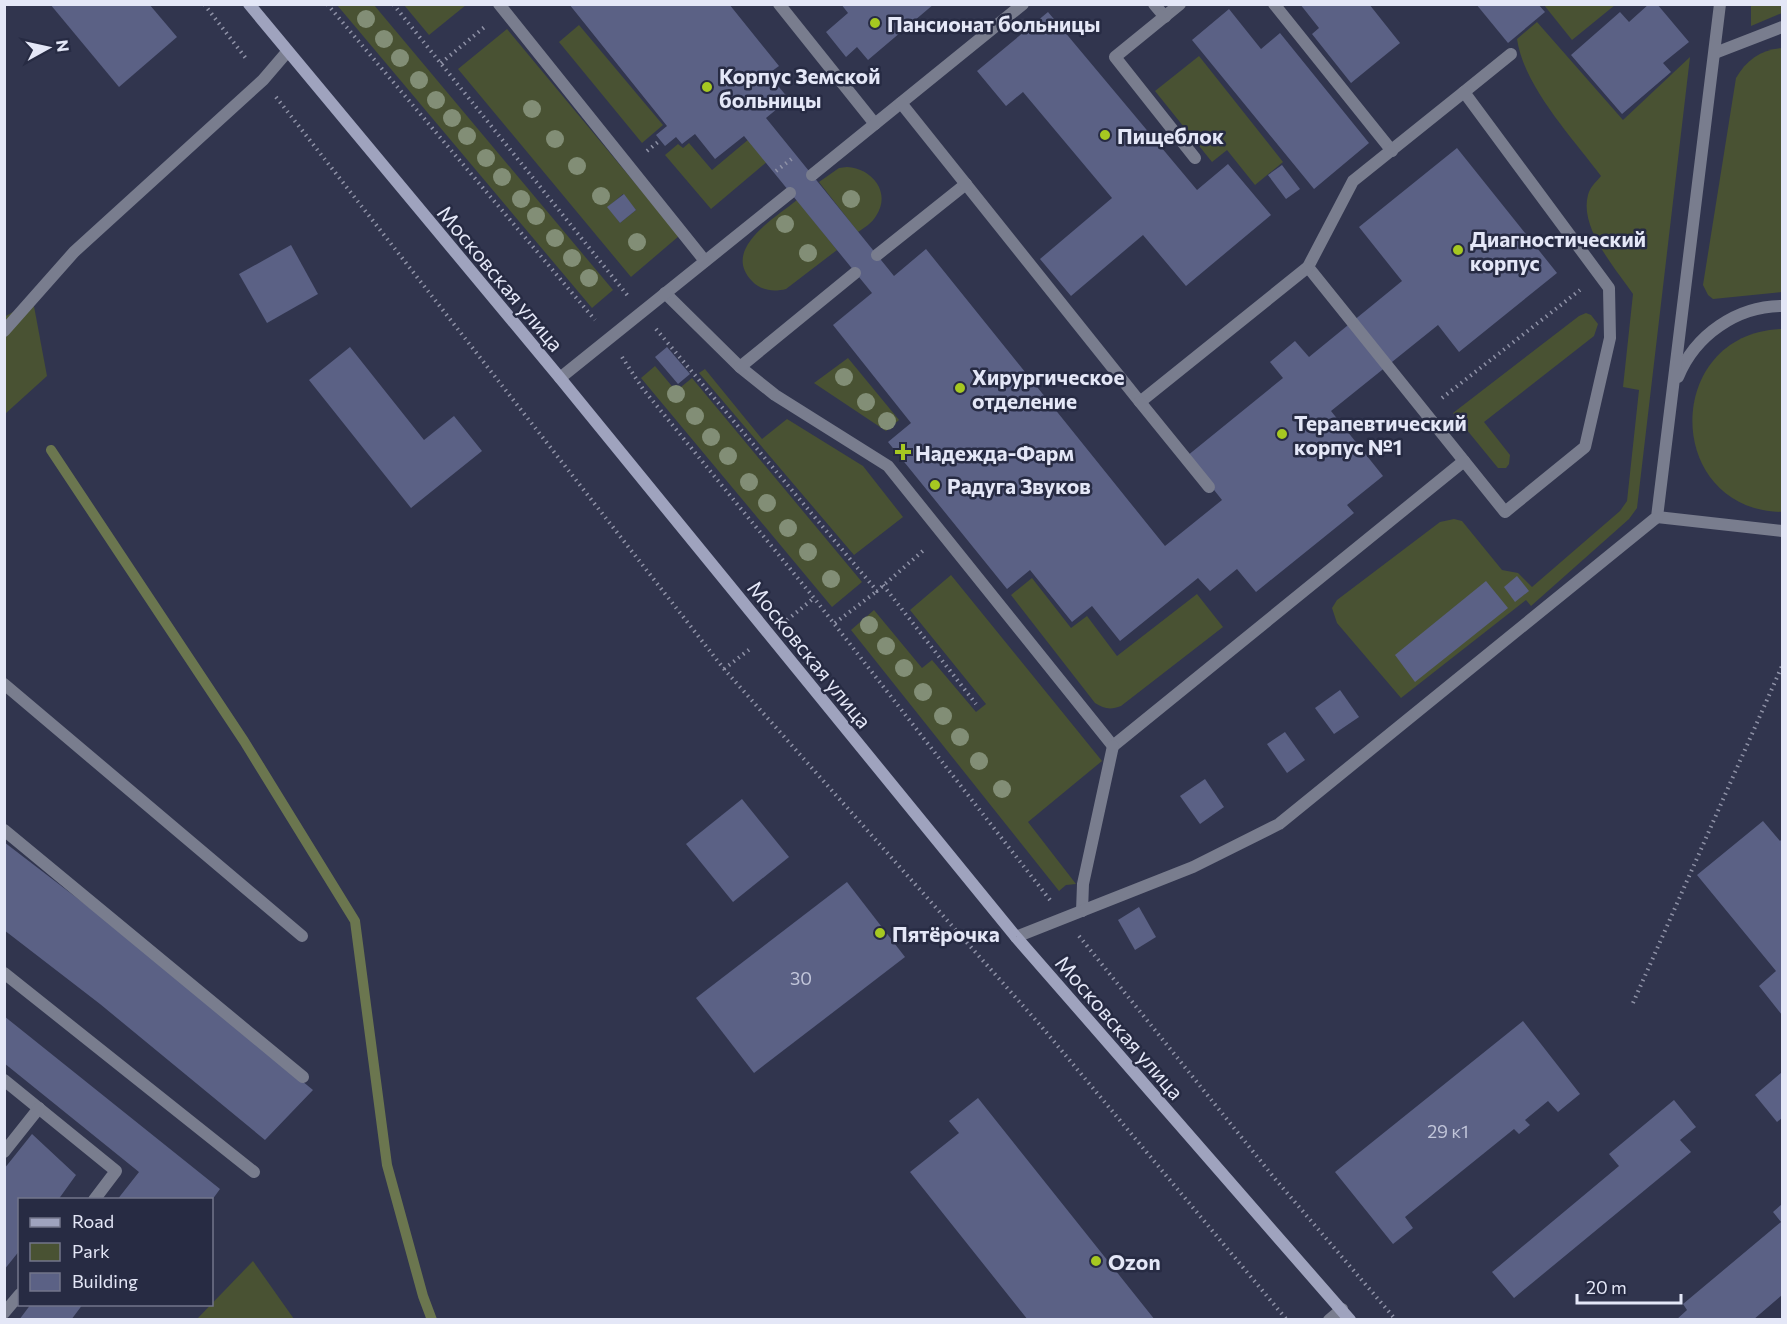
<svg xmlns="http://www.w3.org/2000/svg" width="1787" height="1324" font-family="Commissioner,sans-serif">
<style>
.green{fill:#495233;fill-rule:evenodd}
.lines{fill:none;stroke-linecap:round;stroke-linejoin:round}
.stream{stroke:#6b764f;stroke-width:10}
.building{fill:#5b6185}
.path{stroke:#8f92a7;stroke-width:4;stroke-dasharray:1.5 4.5;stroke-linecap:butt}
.service{stroke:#797d8e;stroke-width:12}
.secondary{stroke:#9fa3be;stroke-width:12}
.tree{fill:#828e76}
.poi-dot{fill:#a6c821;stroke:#272b43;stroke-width:2}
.labels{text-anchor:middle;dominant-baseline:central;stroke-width:5;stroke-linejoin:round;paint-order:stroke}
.number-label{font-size:18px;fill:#c2c6da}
.poi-label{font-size:21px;font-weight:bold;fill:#e4e7f7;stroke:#272b43;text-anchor:start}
.street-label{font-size:21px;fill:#e4e7f7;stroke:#272b43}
</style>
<rect width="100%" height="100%" fill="#31354e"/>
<g class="green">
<polygon points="337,5 374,5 613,290 592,308"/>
<polygon points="404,5 466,5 429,35"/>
<polygon points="1544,5 1615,5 1572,40"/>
<polygon points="1751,5 1782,5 1782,13 1751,26"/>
<path d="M1537 22 1623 120 1690 57 1637 508 1629 519 1531 606 1526 600 1401 698 1337 623 1332 608 1337 600 1440 522 1454 519 1462 521 1502 570 1518 573 1532 587 1620 511 1627 501 1639 390 1623 387 1633 294C1616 269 1579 228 1588 195 1590 187 1596 182 1601 176 1573 138 1524 87 1517 39Z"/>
<polygon points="579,25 663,125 642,143 559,42"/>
<path d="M507 29 679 236 631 277 458 69ZM623 194 636 210 620 223 608 207Z"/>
<path d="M1782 48V292L1713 299 1708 295 1703 285 1736 78C1746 60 1762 49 1782 48Z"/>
<polygon points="1199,56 1283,162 1255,185 1227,150 1212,162 1155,91"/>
<polygon points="749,139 768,161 711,209 665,155 678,144 683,148 689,143 712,170"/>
<path d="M847 167C872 168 892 193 876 216 872 223 864 228 858 232L819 182 839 168Z"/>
<path d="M797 200 837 250 786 289C774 292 761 291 752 281 721 249 775 218 797 200Z"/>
<polygon points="33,301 47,376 5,414 4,317"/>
<polygon points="1586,313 1591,315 1598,324 1594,336 1484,422 1510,455 1509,464 1506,468 1498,468 1453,413 1579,316"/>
<path d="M1782 329V512C1663 510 1662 333 1782 329Z"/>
<polygon points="848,358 899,420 886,431 814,383"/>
<polygon points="655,366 676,391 692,378 862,582 832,607 641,378"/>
<polygon points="705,369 762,439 787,419 863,466 903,517 854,555 699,373"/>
<polygon points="951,575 1102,761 1028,822 1076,884 1066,885 1059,891 851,630 874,610 922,668 932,660 976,712 986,704 910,610"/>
<path d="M1032 578 1071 628 1087 616 1117 656 1197 594 1223 627 1121 706C1111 710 1104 709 1095 703L1011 595Z"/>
<polygon points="253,1261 294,1319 197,1319"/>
</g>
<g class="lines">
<polyline class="stream" points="51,450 244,741 355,921 387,1165 423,1296 432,1320"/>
</g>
<g class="building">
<polygon points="50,4 149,4 177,37 119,87"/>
<polygon points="569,4 729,4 779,66 768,74 789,99 766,118 894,276 926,249 1165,546 1222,500 1187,456 1283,378 1270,362 1295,341 1309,357 1402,281 1359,227 1457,148 1557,273 1459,352 1438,325 1331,411 1383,476 1347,505 1354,513 1256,592 1237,569 1210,591 1198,578 1120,641 1092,606 1072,622 1030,570 1007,589 888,442 911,423 833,325 872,293 744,136 715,159 695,134 682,144 676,137 665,146 656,135 667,126"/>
<polygon points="841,4 934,4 868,60 857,47 846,57 826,32 848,13"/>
<polygon points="1300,4 1369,4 1400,43 1351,83 1312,34 1319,28"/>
<polygon points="1476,4 1538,4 1545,12 1508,43"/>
<polygon points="1649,4 1657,4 1689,42 1663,63 1671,72 1622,114 1571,55 1620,12 1629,22"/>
<polygon points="1229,9 1261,49 1280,33 1369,143 1314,189 1192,40"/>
<polygon points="1048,12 1197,190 1228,164 1271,215 1186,286 1143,235 1071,296 1040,259 1112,198 1023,92 1006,106 977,71"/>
<polygon points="1282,165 1300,189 1286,199 1268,175"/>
<polygon points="624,194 636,210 620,223 607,207"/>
<polygon points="291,245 318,294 267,323 239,274"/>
<polygon points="350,347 424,440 454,416 482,451 411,508 309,380"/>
<polygon points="667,347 690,374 678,384 655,357"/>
<polygon points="1517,576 1529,591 1515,602 1504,587"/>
<polygon points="1486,581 1508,608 1415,682 1395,655"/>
<polygon points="1340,690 1359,717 1334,734 1315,708"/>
<polygon points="1285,732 1305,760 1287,773 1267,744"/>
<polygon points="1205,779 1224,807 1200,824 1180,796"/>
<polygon points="742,799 789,857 733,902 686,844"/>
<polygon points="1763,821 1780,841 1782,839 1782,1015 1759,986 1776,971 1697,875"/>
<polygon points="4,842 120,931 313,1090 265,1140 100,1004 4,930"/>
<polygon points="847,882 905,957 754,1073 696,998"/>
<polygon points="1139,907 1156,937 1135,950 1118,920"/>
<polygon points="4,1016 220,1189 212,1200 117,1200 139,1172 4,1063"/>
<polygon points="1523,1021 1580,1094 1558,1112 1548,1101 1525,1120 1530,1125 1519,1134 1514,1129 1405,1217 1413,1228 1393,1244 1335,1172"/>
<polygon points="1782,1072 1782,1118 1777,1122 1755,1095"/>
<polygon points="978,1098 1155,1320 1028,1320 910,1172 959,1133 949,1121"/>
<polygon points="1674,1100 1696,1127 1680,1140 1691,1152 1514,1298 1492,1272 1619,1166 1609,1154"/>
<polygon points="32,1134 76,1175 58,1200 20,1200 20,1250 4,1270 4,1169"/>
<polygon points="1782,1204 1782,1295 1753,1320 1676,1320 1687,1310 1683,1304 1781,1222 1773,1212"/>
<polygon points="31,1304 83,1304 71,1320 19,1320"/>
</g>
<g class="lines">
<g class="path">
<polyline points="204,4 248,61"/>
<polyline points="327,4 595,320"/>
<polyline points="393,4 628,296"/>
<polyline points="441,63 487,25"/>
<polyline points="276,97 724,669 1041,1026 1287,1320"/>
<polyline points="647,151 658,142"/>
<polyline points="776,171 794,157"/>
<polyline points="656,329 877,591 925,549"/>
<polyline points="622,357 643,389 814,598 1050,900"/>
<polyline points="1442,398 1580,290"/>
<polyline points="883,585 976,704"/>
<polyline points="787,620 814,598"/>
<polyline points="835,623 877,591"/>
<polyline points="724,669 750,649"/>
<polyline points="1079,936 1276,1180 1396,1320"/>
<polyline points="1633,1003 1782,666"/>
</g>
<g class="service">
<polyline points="499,4 705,261"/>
<polyline points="779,4 875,124"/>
<polyline points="1154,4 1165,17"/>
<polyline points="1180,4 1115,57 1195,158"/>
<polyline points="1274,4 1392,151"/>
<polyline points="1715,53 1782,27"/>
<polyline points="1464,92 1511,54"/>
<polyline points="812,175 1023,4"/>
<polyline points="877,255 966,184"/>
<polyline points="1308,267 1464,461"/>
<polyline points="665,293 740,367 775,395 888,466 1113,746 1464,461 1505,512 1585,447 1610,338 1609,288 1464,92 1353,181 1308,267 1140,402 901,103"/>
<polyline points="4,331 74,252 263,80 287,52"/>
<polyline points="740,367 855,273"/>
<path d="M1678 377C1695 335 1737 306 1782 306"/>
<polyline points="560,378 790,193"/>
<polyline points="1140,402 1209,487"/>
<polyline points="1657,517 1782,531"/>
<polyline points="4,684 302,936"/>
<polyline points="4,830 303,1077"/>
<polyline points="1082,911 1083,884 1113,746"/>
<polyline points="1016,937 1193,867 1279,824 1657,517 1720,4"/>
<polyline points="4,973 254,1172"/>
<polyline points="4,1080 116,1171 94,1200"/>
<polyline points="4,1152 39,1108"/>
<polyline points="4,1313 20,1294"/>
<polyline points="1329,1320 1342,1309"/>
</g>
<polyline class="secondary" points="249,4 560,378 1016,937 1350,1320"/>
</g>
<g class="tree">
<circle cx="366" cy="19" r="9"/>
<circle cx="384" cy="39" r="9"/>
<circle cx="400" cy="58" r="9"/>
<circle cx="419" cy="80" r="9"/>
<circle cx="436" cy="100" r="9"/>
<circle cx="532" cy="109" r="9"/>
<circle cx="452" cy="118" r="9"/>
<circle cx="467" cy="136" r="9"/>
<circle cx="555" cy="139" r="9"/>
<circle cx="486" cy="158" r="9"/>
<circle cx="577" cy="166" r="9"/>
<circle cx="502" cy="177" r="9"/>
<circle cx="601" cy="196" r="9"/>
<circle cx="521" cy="199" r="9"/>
<circle cx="851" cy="199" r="9"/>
<circle cx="536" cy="216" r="9"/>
<circle cx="785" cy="224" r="9"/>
<circle cx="555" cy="238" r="9"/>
<circle cx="637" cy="242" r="9"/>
<circle cx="808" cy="253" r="9"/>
<circle cx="572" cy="258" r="9"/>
<circle cx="589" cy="278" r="9"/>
<circle cx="844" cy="377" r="9"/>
<circle cx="676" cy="394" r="9"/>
<circle cx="866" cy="402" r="9"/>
<circle cx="695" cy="416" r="9"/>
<circle cx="887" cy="421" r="9"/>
<circle cx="711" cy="437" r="9"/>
<circle cx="728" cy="456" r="9"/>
<circle cx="749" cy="482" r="9"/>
<circle cx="767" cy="503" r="9"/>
<circle cx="788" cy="528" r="9"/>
<circle cx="808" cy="552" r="9"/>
<circle cx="831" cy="579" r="9"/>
<circle cx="869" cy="625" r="9"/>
<circle cx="886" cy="646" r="9"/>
<circle cx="904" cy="668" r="9"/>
<circle cx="923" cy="692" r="9"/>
<circle cx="943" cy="716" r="9"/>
<circle cx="960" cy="737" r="9"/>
<circle cx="979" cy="761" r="9"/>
<circle cx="1002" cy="789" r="9"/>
</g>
<g class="poi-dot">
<circle cx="875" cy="23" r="6"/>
<circle cx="707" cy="87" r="6"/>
<circle cx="1105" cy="135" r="6"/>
<circle cx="1458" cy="250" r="6"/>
<circle cx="960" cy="388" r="6"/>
<circle cx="1282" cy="434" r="6"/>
<path d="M900 443h6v6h6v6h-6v6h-6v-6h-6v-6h6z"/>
<circle cx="935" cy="485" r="6"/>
<circle cx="880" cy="933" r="6"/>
<circle cx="1096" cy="1261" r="6"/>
</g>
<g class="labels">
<g class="number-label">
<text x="801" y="978">30</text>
<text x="1448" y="1131">29 к1</text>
</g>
<g class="poi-label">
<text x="887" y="23">Пансионат больницы</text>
<text x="719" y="75">Корпус Земской<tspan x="719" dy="24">больницы</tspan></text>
<text x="1117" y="135">Пищеблок</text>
<text x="1470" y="238">Диагностический<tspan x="1470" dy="24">корпус</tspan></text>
<text x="972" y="376">Хирургическое<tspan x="972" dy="24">отделение</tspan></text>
<text x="1294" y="422">Терапевтический<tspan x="1294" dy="24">корпус №1</tspan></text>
<text x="915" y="452">Надежда-Фарм</text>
<text x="947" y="485">Радуга Звуков</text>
<text x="892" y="933">Пятёрочка</text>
<text x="1108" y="1261">Ozon</text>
</g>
<g class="street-label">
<text transform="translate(501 278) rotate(50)">Московская улица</text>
<text transform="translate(810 654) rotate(51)">Московская улица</text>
<text transform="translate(1120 1027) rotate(49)">Московская улица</text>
</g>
</g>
<rect width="1787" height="1324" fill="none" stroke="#e4e7f7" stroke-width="12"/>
<rect x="18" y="1198" width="195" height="108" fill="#272b43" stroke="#73768b" stroke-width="1.5"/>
<rect x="30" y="1218" width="30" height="9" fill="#9fa3be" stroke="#73768b" stroke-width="1.5"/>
<text x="72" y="1228" font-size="18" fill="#e4e7f7">Road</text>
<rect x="30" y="1243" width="30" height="18" fill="#495233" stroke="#73768b" stroke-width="1.5"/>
<text x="72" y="1258" font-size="18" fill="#e4e7f7">Park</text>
<rect x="30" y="1273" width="30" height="18" fill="#5b6185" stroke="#73768b" stroke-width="1.5"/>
<text x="72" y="1288" font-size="18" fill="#e4e7f7">Building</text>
<g transform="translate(48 48) rotate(82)" stroke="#272b43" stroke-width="4.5" paint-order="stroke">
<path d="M0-4.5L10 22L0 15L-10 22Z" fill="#e4e7f7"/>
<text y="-9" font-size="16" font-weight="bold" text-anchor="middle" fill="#e4e7f7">N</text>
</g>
<path d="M1577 1294v9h104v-9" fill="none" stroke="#e4e7f7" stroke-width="3"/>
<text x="1586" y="1294" font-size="18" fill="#e4e7f7" stroke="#272b43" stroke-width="4.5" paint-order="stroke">20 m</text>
</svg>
